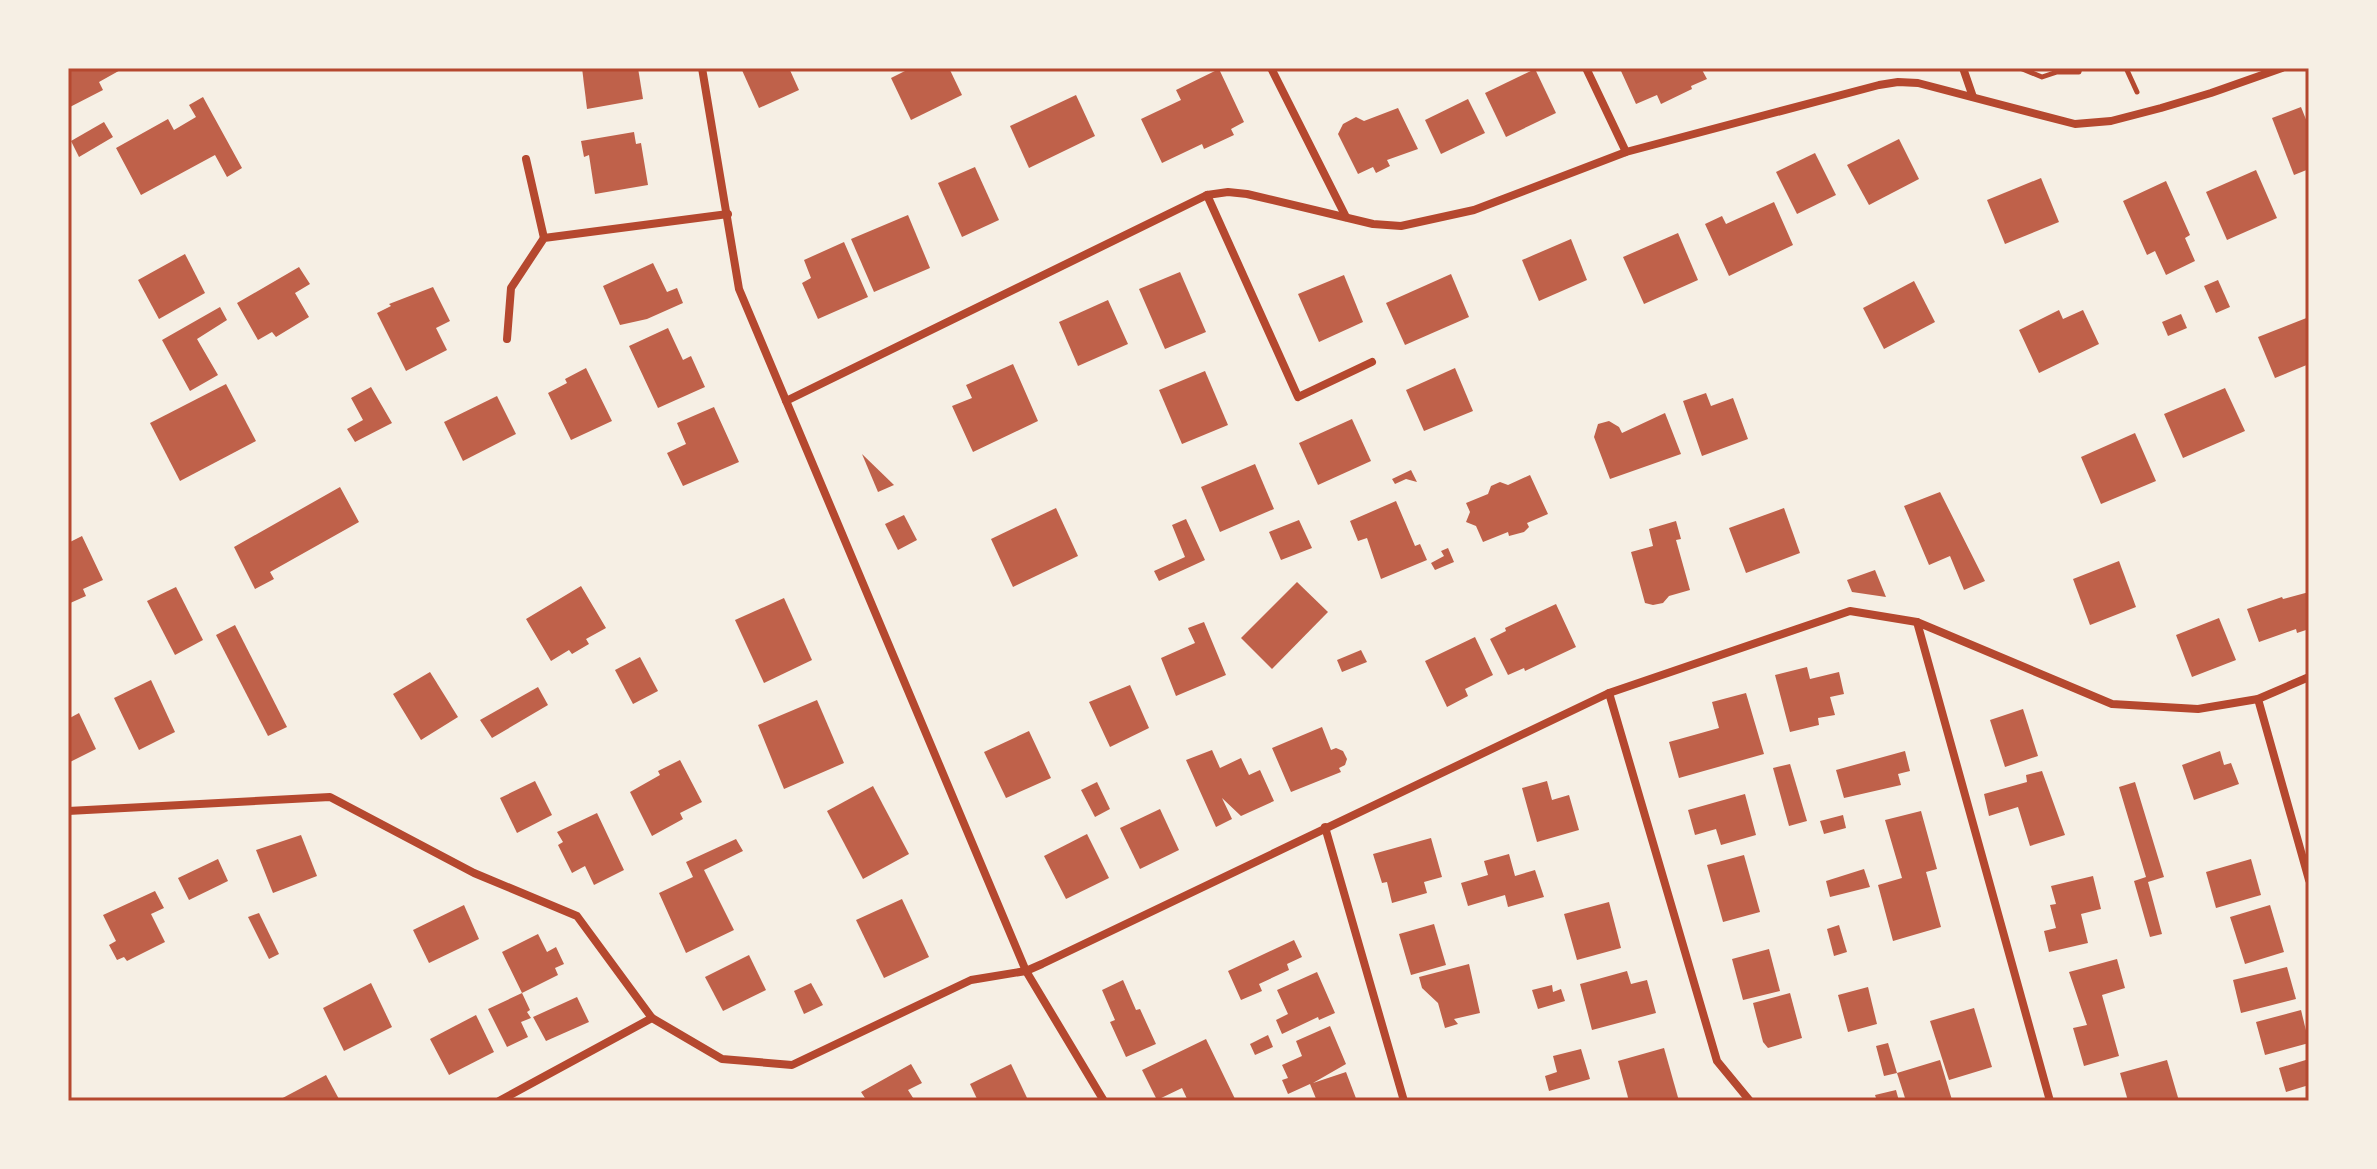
<svg xmlns="http://www.w3.org/2000/svg" width="2377" height="1169" font-family="'Times New Roman',serif">
<style>
.building{fill:#bf614a}
.lines{fill:none;stroke-linecap:round;stroke-linejoin:round}
.path{stroke:#b5482f;stroke-width:5}
.minor{stroke:#b5482f;stroke-width:8}
.neatline{fill:none;stroke:#b5482f;stroke-width:3}
</style>
<rect width="100%" height="100%" fill="#f6efe4"/>
<g class="building">
<polygon points="68,68 124,68 99,82 103,90 68,108"/>
<polygon points="582,68 638,68 643,99 587,109"/>
<polygon points="741,68 789,68 799,90 759,108"/>
<polygon points="911,68 949,68 962,95 911,120 891,78"/>
<polygon points="1627,68 1701,68 1707,79 1691,86 1692,89 1661,104 1657,95 1636,104 1621,71"/>
<polygon points="1219,69 1244,122 1231,129 1234,135 1204,149 1202,144 1162,163 1141,119 1181,100 1176,90"/>
<polygon points="1535,69 1556,113 1506,137 1485,93"/>
<polygon points="1076,95 1095,136 1029,168 1010,126"/>
<polygon points="203,97 242,168 227,177 215,155 141,195 116,148 168,119 174,130 196,117 189,105"/>
<polygon points="1468,99 1485,133 1441,154 1425,120"/>
<polygon points="2301,107 2309,127 2309,169 2294,175 2272,118"/>
<polygon points="1398,108 1418,149 1387,160 1390,166 1376,173 1373,167 1358,174 1338,134 1343,124 1356,117 1364,121"/>
<polygon points="104,122 113,137 79,157 71,141"/>
<polygon points="634,132 636,144 641,143 648,185 595,194 589,155 584,157 581,141"/>
<polygon points="1899,139 1919,179 1869,205 1847,165"/>
<polygon points="1815,153 1836,195 1797,214 1776,172"/>
<polygon points="975,167 999,220 962,237 938,183"/>
<polygon points="2256,170 2277,218 2227,240 2206,192"/>
<polygon points="2041,178 2059,222 2005,244 1987,200"/>
<polygon points="2166,181 2190,235 2185,238 2195,261 2166,275 2155,251 2147,255 2123,201"/>
<polygon points="1774,202 1793,245 1729,276 1705,224 1722,216 1726,224"/>
<polygon points="908,215 930,268 874,292 851,239"/>
<polygon points="1678,233 1698,280 1644,304 1623,257"/>
<polygon points="1571,239 1587,280 1539,301 1522,260"/>
<polygon points="844,242 868,297 818,319 802,283 811,278 804,260"/>
<polygon points="185,254 205,293 159,319 138,280"/>
<polygon points="653,263 667,292 677,288 683,303 647,319 620,325 603,286"/>
<polygon points="299,267 310,284 295,293 309,317 276,337 272,332 258,340 237,303"/>
<polygon points="1180,272 1206,332 1165,349 1139,289"/>
<polygon points="1451,274 1469,317 1405,345 1386,303"/>
<polygon points="1344,275 1363,322 1319,342 1298,294"/>
<polygon points="2218,280 2230,307 2216,313 2204,286"/>
<polygon points="1914,281 1935,322 1884,349 1863,308"/>
<polygon points="433,287 450,321 436,328 447,350 406,371 377,313 391,306 389,304"/>
<polygon points="1108,300 1128,344 1078,366 1059,322"/>
<polygon points="220,307 227,320 197,339 218,375 190,391 162,340"/>
<polygon points="2059,310 2063,319 2083,310 2099,344 2039,373 2019,330"/>
<polygon points="2181,314 2187,328 2168,336 2162,322"/>
<polygon points="2309,317 2309,364 2275,378 2258,337"/>
<polygon points="668,328 683,360 691,356 705,387 658,408 629,346"/>
<polygon points="1013,364 1038,421 973,452 952,406 972,398 966,385"/>
<polygon points="586,368 612,421 571,440 548,393 567,383 565,379"/>
<polygon points="1455,368 1473,411 1424,431 1406,390"/>
<polygon points="1205,371 1228,425 1182,444 1159,390"/>
<polygon points="226,384 256,441 180,481 150,423"/>
<polygon points="371,387 392,423 355,442 347,429 363,420 351,398"/>
<polygon points="2225,388 2245,431 2183,458 2164,414"/>
<polygon points="1706,393 1711,406 1733,398 1748,439 1702,456 1683,401"/>
<polygon points="497,396 516,434 463,461 444,422"/>
<polygon points="714,407 739,462 683,486 667,453 686,444 677,423"/>
<polygon points="1665,413 1681,454 1610,479 1594,437 1598,424 1609,421 1619,427 1622,433"/>
<polygon points="1352,419 1371,461 1318,485 1299,443"/>
<polygon points="2135,433 2156,481 2101,504 2081,457"/>
<polygon points="862,454 894,485 878,492"/>
<polygon points="1255,464 1274,509 1220,532 1201,487"/>
<polygon points="1411,470 1417,482 1406,479 1395,484 1392,479"/>
<polygon points="1530,475 1548,514 1527,523 1529,527 1524,532 1509,536 1508,532 1483,542 1476,526 1466,522 1470,512 1466,503 1488,494 1491,486 1500,482 1508,485"/>
<polygon points="340,487 359,522 270,572 274,579 255,589 234,547"/>
<polygon points="1940,492 1985,581 1964,590 1950,556 1929,565 1904,506"/>
<polygon points="1396,501 1415,546 1420,544 1427,560 1381,579 1367,538 1358,541 1350,521"/>
<polygon points="1056,508 1078,556 1013,587 991,539"/>
<polygon points="1784,508 1800,553 1746,573 1729,528"/>
<polygon points="904,515 917,540 898,550 885,524"/>
<polygon points="1186,519 1205,560 1159,581 1154,571 1185,557 1172,525"/>
<polygon points="1299,520 1312,548 1281,560 1269,532"/>
<polygon points="1676,521 1681,539 1676,540 1690,590 1669,596 1663,603 1653,605 1645,603 1631,552 1653,546 1649,529"/>
<polygon points="82,536 103,580 83,589 86,596 68,604 68,543"/>
<polygon points="1448,548 1454,562 1435,570 1431,563 1444,556 1441,551"/>
<polygon points="2119,561 2136,607 2090,625 2073,579"/>
<polygon points="1875,570 1886,597 1852,592 1847,580"/>
<polygon points="1297,582 1328,612 1272,669 1241,638"/>
<polygon points="581,586 606,628 586,639 589,644 572,654 569,650 551,661 526,619"/>
<polygon points="176,587 203,640 175,655 147,601"/>
<polygon points="2309,592 2309,629 2297,633 2296,629 2259,642 2247,609 2282,597 2283,599"/>
<polygon points="784,598 812,660 764,683 735,620"/>
<polygon points="1556,604 1576,647 1525,671 1524,668 1508,675 1490,639 1506,631 1505,628"/>
<polygon points="2219,618 2236,660 2192,677 2176,635"/>
<polygon points="1204,622 1226,675 1176,696 1161,658 1195,643 1188,628"/>
<polygon points="235,625 287,727 268,736 216,635"/>
<polygon points="1475,637 1493,675 1465,689 1468,696 1447,707 1425,661"/>
<polygon points="1361,650 1367,662 1342,672 1337,660"/>
<polygon points="640,657 658,691 633,704 615,670"/>
<polygon points="1807,667 1810,679 1839,672 1844,694 1830,697 1835,715 1818,718 1819,725 1790,732 1775,675"/>
<polygon points="430,672 458,717 421,740 393,694"/>
<polygon points="151,680 175,732 139,750 114,698"/>
<polygon points="1130,685 1149,728 1110,747 1089,702"/>
<polygon points="538,687 548,705 492,738 480,720"/>
<polygon points="1746,693 1764,754 1679,778 1669,742 1719,728 1712,702"/>
<polygon points="817,700 844,763 784,789 758,725"/>
<polygon points="2023,709 2038,756 2005,767 1990,720"/>
<polygon points="79,713 96,749 68,763 68,719"/>
<polygon points="1322,727 1331,750 1336,748 1343,751 1347,759 1345,765 1339,768 1341,772 1291,792 1272,748"/>
<polygon points="1029,731 1051,778 1006,798 984,752"/>
<polygon points="1212,750 1220,768 1241,758 1249,775 1260,770 1274,801 1241,816 1222,798 1232,819 1216,827 1186,760"/>
<polygon points="1905,751 1910,771 1898,774 1901,785 1844,798 1836,770"/>
<polygon points="2220,751 2224,765 2231,763 2239,784 2194,800 2182,765"/>
<polygon points="680,760 702,802 680,813 683,819 652,836 630,792 660,775 658,771"/>
<polygon points="1790,764 1807,821 1789,826 1773,768"/>
<polygon points="2042,771 2065,835 2030,846 2018,807 1989,816 1984,794 2027,782 2026,775"/>
<polygon points="535,781 552,815 517,833 500,798"/>
<polygon points="1547,781 1552,800 1569,795 1579,830 1537,842 1522,788"/>
<polygon points="1097,782 1110,809 1095,817 1081,790"/>
<polygon points="2135,782 2164,877 2148,882 2162,934 2150,937 2134,881 2146,877 2119,787"/>
<polygon points="873,786 909,854 863,879 827,811"/>
<polygon points="1745,794 1756,835 1721,845 1716,829 1695,835 1688,810"/>
<polygon points="1160,809 1179,850 1140,869 1120,828"/>
<polygon points="1921,811 1937,869 1926,872 1941,927 1893,941 1878,885 1902,878 1885,820"/>
<polygon points="597,813 624,870 594,885 585,866 572,873 558,845 563,842 557,832"/>
<polygon points="1843,815 1846,828 1824,834 1820,821"/>
<polygon points="1087,834 1109,878 1066,899 1044,856"/>
<polygon points="301,835 317,876 273,893 256,850"/>
<polygon points="1431,838 1442,877 1424,882 1427,893 1392,903 1387,882 1382,883 1373,854"/>
<polygon points="736,839 743,851 704,870 734,930 686,953 659,893 693,877 686,862"/>
<polygon points="1509,854 1515,876 1535,870 1544,897 1508,907 1505,895 1468,906 1461,883 1488,875 1484,861"/>
<polygon points="1744,855 1760,912 1723,922 1707,865"/>
<polygon points="218,859 228,881 189,900 178,878"/>
<polygon points="2251,859 2261,895 2216,908 2206,872"/>
<polygon points="1864,869 1870,887 1830,897 1826,881"/>
<polygon points="2093,876 2101,909 2081,914 2088,943 2049,952 2044,931 2056,928 2050,905 2056,904 2051,886"/>
<polygon points="155,891 164,908 151,914 165,942 127,961 124,957 117,960 109,945 116,941 103,915"/>
<polygon points="902,899 929,957 884,978 856,920"/>
<polygon points="1609,902 1621,948 1577,960 1564,914"/>
<polygon points="464,905 479,939 429,963 413,930"/>
<polygon points="2270,905 2284,952 2245,964 2230,917"/>
<polygon points="259,913 279,954 269,959 248,917"/>
<polygon points="1434,924 1446,965 1411,975 1399,934"/>
<polygon points="1839,925 1847,952 1834,956 1827,929"/>
<polygon points="538,934 547,952 556,947 564,964 555,968 558,975 522,993 502,952"/>
<polygon points="1294,940 1302,957 1287,964 1289,970 1259,984 1262,991 1241,1000 1228,971"/>
<polygon points="1769,949 1780,991 1743,1000 1732,959"/>
<polygon points="749,955 766,990 723,1011 705,977"/>
<polygon points="2117,959 2125,988 2102,995 2119,1056 2084,1066 2073,1028 2087,1025 2069,972"/>
<polygon points="1469,964 1480,1013 1454,1019 1458,1024 1445,1028 1438,1003 1422,988 1419,977"/>
<polygon points="2287,967 2296,999 2241,1013 2233,980"/>
<polygon points="1627,971 1631,984 1647,980 1656,1013 1592,1030 1580,984"/>
<polygon points="1317,972 1335,1013 1319,1020 1318,1017 1282,1034 1276,1020 1288,1014 1277,990"/>
<polygon points="1123,980 1136,1010 1140,1009 1156,1044 1126,1057 1110,1022 1115,1020 1102,990"/>
<polygon points="371,983 392,1027 344,1051 323,1008"/>
<polygon points="811,983 823,1005 804,1014 794,991"/>
<polygon points="1552,985 1553,992 1561,989 1565,1001 1538,1009 1532,990"/>
<polygon points="1868,987 1877,1024 1848,1032 1838,995"/>
<polygon points="522,993 530,1010 527,1012 531,1018 521,1022 528,1037 507,1047 488,1009"/>
<polygon points="1790,993 1802,1038 1768,1048 1763,1042 1753,1003"/>
<polygon points="577,997 589,1022 546,1041 533,1017"/>
<polygon points="1974,1008 1992,1067 1949,1080 1930,1021"/>
<polygon points="2301,1010 2309,1043 2265,1055 2256,1022"/>
<polygon points="476,1015 494,1052 449,1075 430,1039"/>
<polygon points="1330,1026 1346,1064 1313,1083 1346,1072 1357,1101 1317,1101 1310,1084 1288,1094 1282,1080 1288,1078 1282,1065 1302,1056 1296,1041"/>
<polygon points="1268,1035 1273,1047 1255,1055 1250,1044"/>
<polygon points="1206,1039 1236,1101 1188,1101 1182,1088 1157,1100 1142,1070"/>
<polygon points="1888,1043 1897,1073 1884,1076 1876,1046"/>
<polygon points="1664,1048 1679,1101 1629,1101 1618,1061"/>
<polygon points="1581,1049 1590,1079 1549,1091 1545,1076 1557,1072 1553,1056"/>
<polygon points="2309,1059 2309,1085 2286,1092 2279,1068"/>
<polygon points="1940,1060 1952,1100 1906,1101 1897,1073"/>
<polygon points="2167,1060 2179,1101 2128,1101 2120,1073"/>
<polygon points="911,1064 922,1083 908,1090 915,1101 867,1101 861,1092"/>
<polygon points="1011,1064 1028,1100 978,1101 970,1084"/>
<polygon points="326,1075 340,1101 277,1101"/>
<polygon points="1896,1090 1899,1101 1877,1101 1875,1095"/>
</g>
<g class="lines">
<g class="path">
<polyline points="2020,68 2042,77 2057,72 2079,72 2080,68"/>
<polyline points="2126,68 2137,92"/>
</g>
<g class="minor">
<polyline points="702,68 739,289 1026,971 1104,1101"/>
<polyline points="1271,68 1346,217"/>
<polyline points="1586,68 1626,152"/>
<polyline points="1963,68 1973,97"/>
<polyline points="526,159 544,238"/>
<polyline points="1207,195 1298,397 1372,362"/>
<polyline points="507,339 511,288 544,238 728,214"/>
<polyline points="786,401 1207,195 1228,192 1247,194 1373,224 1401,226 1474,210 1626,152 1879,85 1898,82 1918,83 2075,124 2111,121 2161,108 2211,93 2282,68"/>
<polyline points="1917,622 2050,1101"/>
<polyline points="1609,693 1717,1061 1750,1101"/>
<polyline points="2258,699 2309,880"/>
<polyline points="68,811 330,797 474,873 577,916 652,1018"/>
<polyline points="1325,827 1404,1101"/>
<polyline points="499,1101 652,1018 722,1059 792,1065 971,980 1026,971 1042,964 1609,693 1850,611 1917,622 2112,704 2198,709 2258,699 2309,677"/>
</g>
</g>
<rect width="2377" height="1169" fill="none" stroke="#f6efe4" stroke-width="140"/>
<rect x="70" y="70" width="2237" height="1029" class="neatline"/>
</svg>
